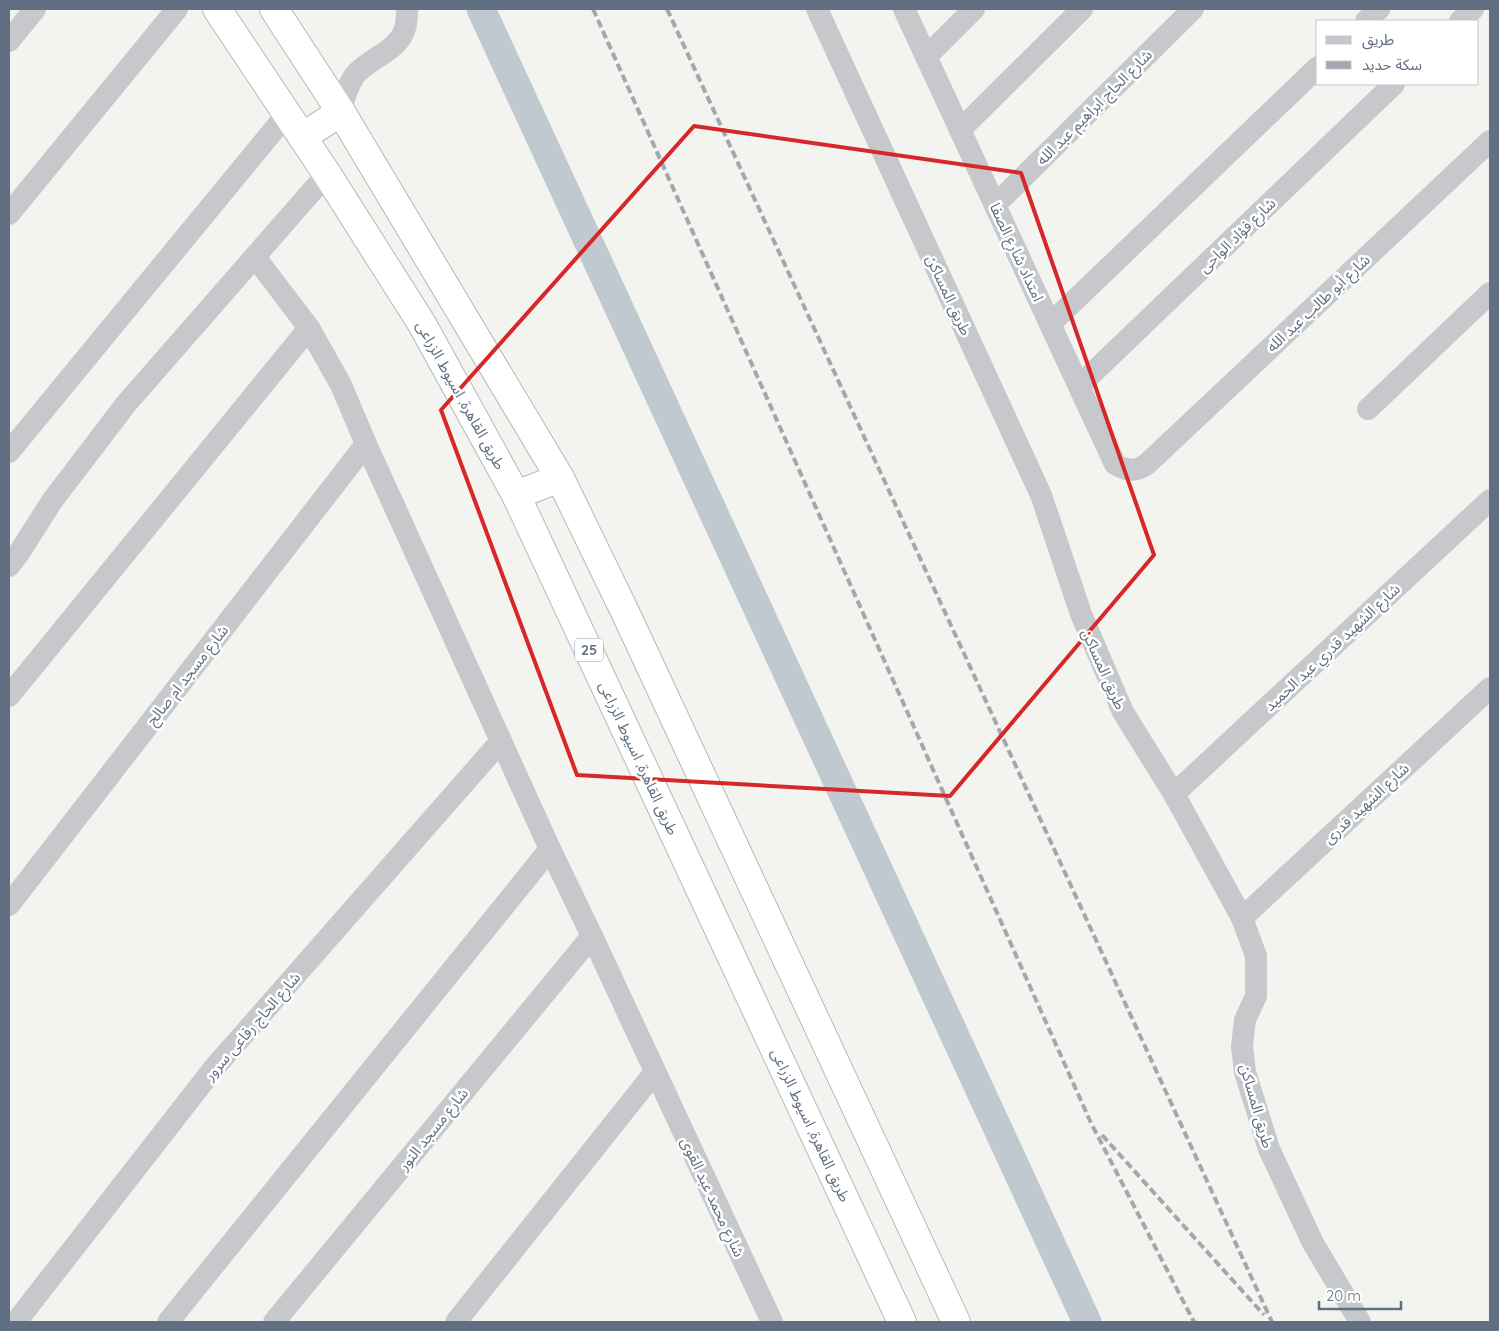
<svg xmlns="http://www.w3.org/2000/svg" width="1499" height="1331" font-family="Quicksand,'Noto Sans Arabic',sans-serif">
<style>
.lines{fill:none;stroke-linecap:round;stroke-linejoin:round}
.canal{stroke:#c0c9d0;stroke-width:29}
.highway-casing{stroke:#b5b8bb;stroke-width:30}
.street{stroke:#c6c8cc;stroke-width:22}
.highway{stroke:#fff;stroke-width:28}
.rail{stroke:#a3a8ae;stroke-width:4;stroke-dasharray:8 4;stroke-linecap:butt}
.marked{fill:none;stroke:#d62828;stroke-width:4;stroke-linejoin:round}
.labels{text-anchor:middle;dominant-baseline:central;stroke-width:5;stroke-linejoin:round;paint-order:stroke}
.shield{fill:#fff;stroke:#909aa8;stroke-width:1}
.shield-label{font-size:14px;font-weight:bold;fill:#616f82}
.street-label{font-size:15px;fill:#616f82;stroke:#fff}
</style>
<rect width="100%" height="100%" fill="#f3f4ef"/>
<g class="lines">
<polyline class="canal" points="481,9 1087,1322"/>
<g class="highway-casing">
<g id="highway">
<polyline points="217,9 327,174 422,324 516,495 902,1322"/>
<polyline points="274,9 341,112 560,478 626,614 956,1322"/>
<polyline points="302,137 341,112"/>
<polyline points="516,495 560,478"/>
</g>
</g>
<g class="street">
<polyline points="817,9 1041,495 1081,614 1123,712 1174,794 1242,918 1256,956 1256,996 1245,1020 1242,1046 1245,1072 1269,1149 1313,1243 1360,1322"/>
<path d="M904 9 1115 464C1126 471 1136 472 1147 464L1490 141"/>
<polyline points="1366,21 1379,9"/>
<polyline points="1460,21 1473,9"/>
<polyline points="9,41 35,9"/>
<polyline points="926,57 974,9"/>
<path d="M341 112C344 99 347 86 355 75 369 58 399 51 405 28 407 22 407 15 407 9"/>
<polyline points="960,130 1082,9"/>
<polyline points="995,205 1193,9"/>
<polyline points="9,214 177,9"/>
<polyline points="255,257 309,328 341,385 366,444 550,849 592,936 772,1322"/>
<polyline points="1050,324 1318,67"/>
<polyline points="1079,386 1394,84"/>
<polyline points="1368,409 1490,293"/>
<polyline points="9,452 287,114"/>
<polyline points="9,566 19,553 52,501 126,404 327,174"/>
<polyline points="9,696 309,328"/>
<polyline points="1174,794 1490,500"/>
<polyline points="9,905 366,444"/>
<polyline points="1242,918 1490,688"/>
<polyline points="16,1322 214,1068 501,741"/>
<polyline points="168,1322 550,849"/>
<polyline points="274,1322 592,936"/>
<polyline points="456,1322 655,1072"/>
</g>
<use href="#highway" class="highway"/>
<g class="rail">
<polyline points="593,9 1091,1123 1194,1322"/>
<polyline points="667,9 1272,1322"/>
<polyline points="1102,1135 1264,1315"/>
</g>
</g>
<path class="marked" d="M694 126 1021 173 1154 555 950 796 577 775 441 410Z"/>
<g class="labels">
<rect class="shield" x="575" y="638.5" width="28" height="23" rx="4"/>
<g class="shield-label">
<text x="589" y="650">25</text>
</g>
<g class="street-label">
<text transform="translate(1094 107) rotate(-45)">شارع الحاج ابراهيم عبد الله</text>
<text transform="translate(1237 235) rotate(-44)">شارع فؤاد الواحى</text>
<text transform="translate(1017 252) rotate(65)">امتداد شارع الصفا</text>
<text transform="translate(949 295) rotate(65)">طريق المساكن</text>
<text transform="translate(1318 303) rotate(-43)">شارع أبو طالب عبد الله</text>
<text transform="translate(461 395) rotate(61)">طريق القاهرة, اسيوط الزراعى</text>
<text transform="translate(1332 647) rotate(-43)">شارع الشهيد قدري عبد الحميد</text>
<text transform="translate(1104 669) rotate(66)">طريق المساكن</text>
<text transform="translate(187 675) rotate(-52)">شارع مسجد ام صالح</text>
<text transform="translate(639 758) rotate(65)">طريق القاهرة, اسيوط الزراعى</text>
<text transform="translate(1366 803) rotate(-43)">شارع الشهيد قدرى</text>
<text transform="translate(252 1026) rotate(-49)">شارع الحاج رفاعى سرور</text>
<text transform="translate(1257 1106) rotate(74)">طريق المساكن</text>
<text transform="translate(811 1125) rotate(65)">طريق القاهرة, اسيوط الزراعى</text>
<text transform="translate(433 1129) rotate(-51)">شارع مسجد النور</text>
<text transform="translate(713 1197) rotate(65)">شارع محمد عبد القوى</text>
</g>
</g>
<rect width="1499" height="1331" fill="none" stroke="#616f82" stroke-width="20"/>
<rect x="1316" y="20" width="162" height="65" fill="#ffffff" stroke="#c0c5cd"/>
<rect x="1326" y="36" width="25" height="8" fill="#c6c8cc" stroke="#c0c5cd"/>
<text x="1362" y="45" font-size="15" fill="#616f82">طريق</text>
<rect x="1326" y="61" width="25" height="8" fill="#a3a8ae" stroke="#c0c5cd"/>
<text x="1362" y="70" font-size="15" fill="#616f82">سكة حديد</text>
<path d="M1319 1301v8h82v-8" fill="none" stroke="#616f82" stroke-width="2.5"/>
<text x="1326" y="1301" font-size="15" fill="#616f82" stroke="#ffffff" stroke-width="4" paint-order="stroke">20 m</text>
</svg>
